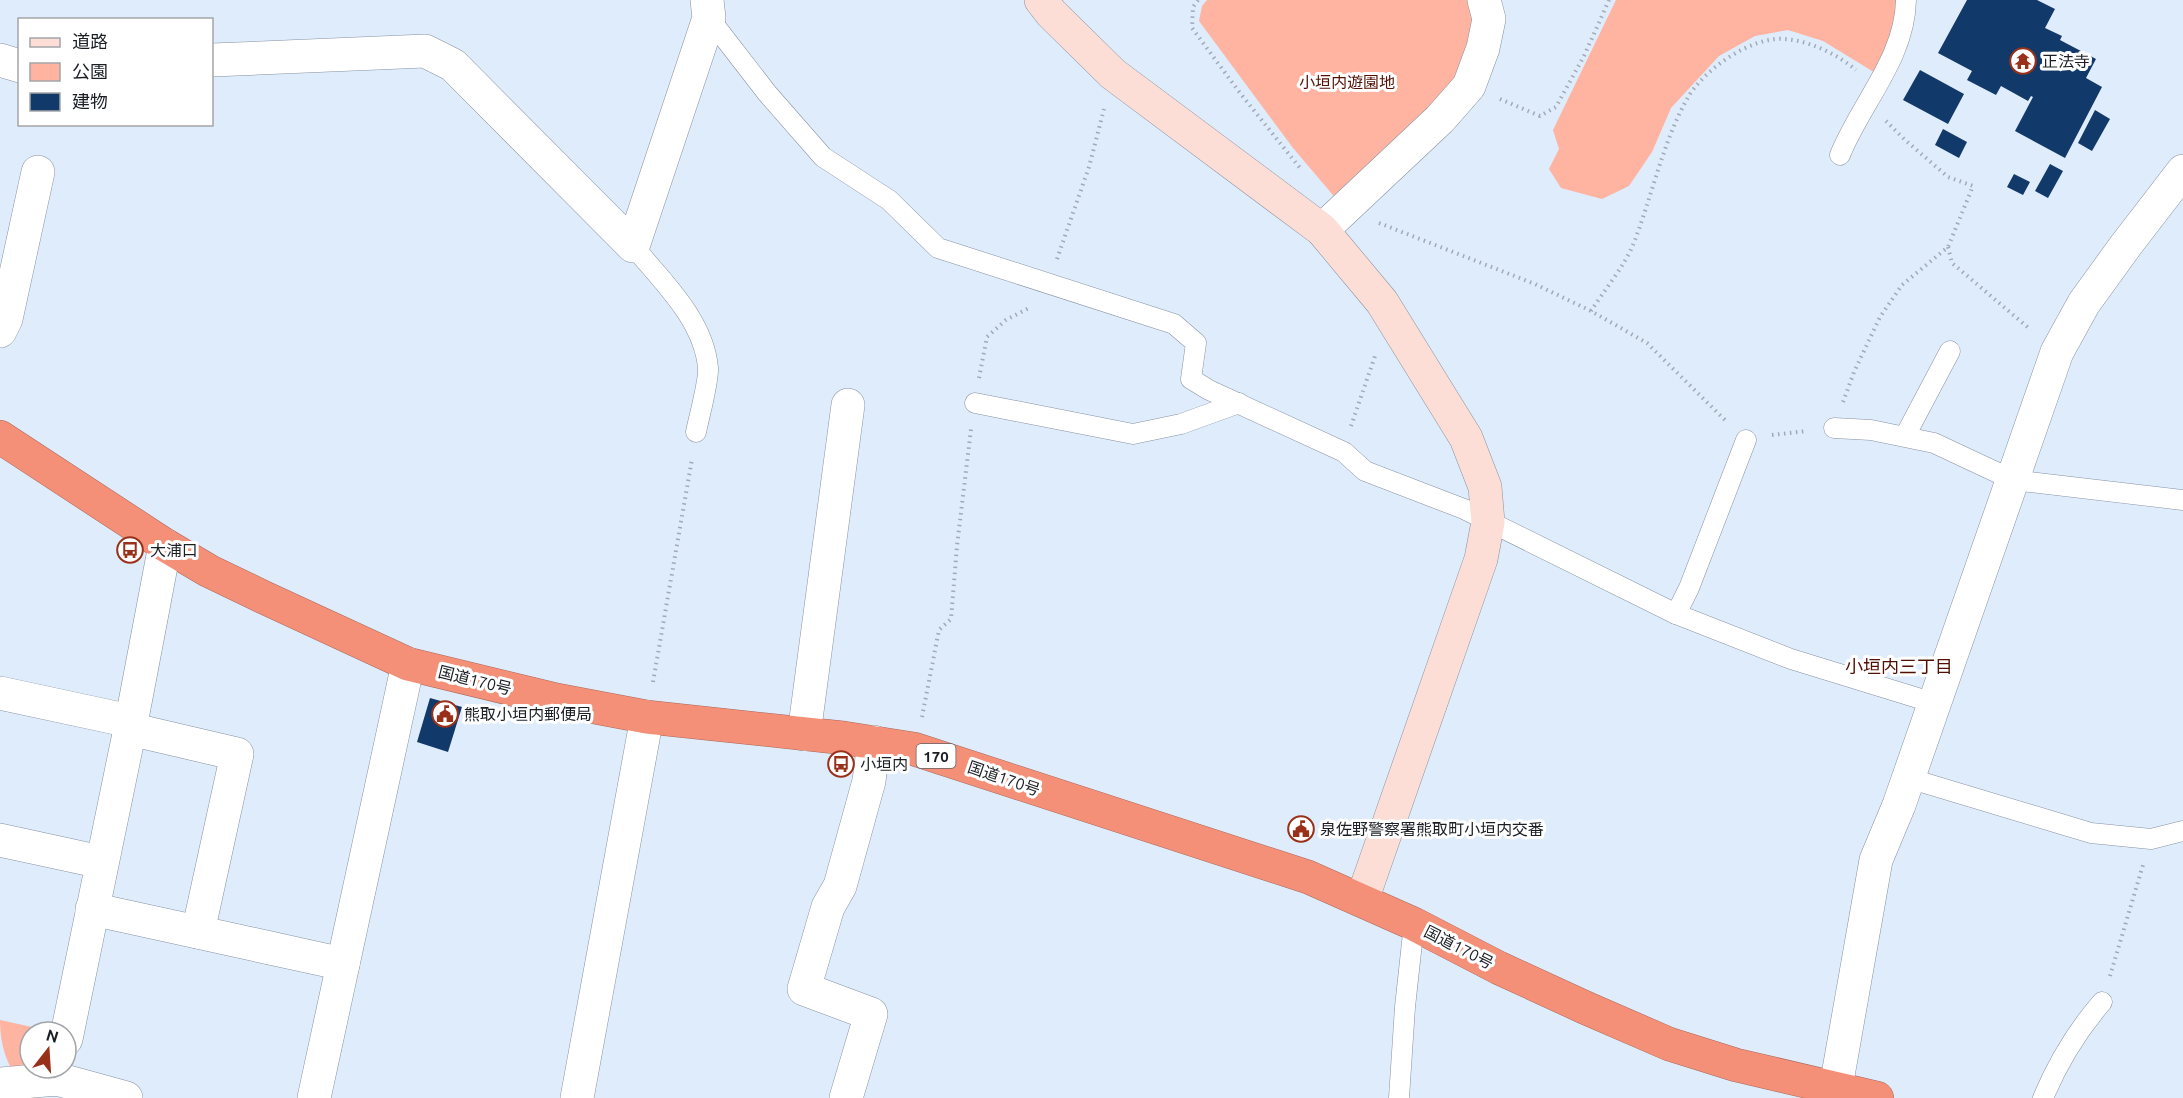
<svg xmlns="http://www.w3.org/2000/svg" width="2183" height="1098" font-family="Ubuntu,'Noto Sans JP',sans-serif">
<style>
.green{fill:#ffb3a1}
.building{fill:#113969}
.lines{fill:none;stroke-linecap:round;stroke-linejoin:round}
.lane-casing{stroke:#8792a2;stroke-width:21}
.street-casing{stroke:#8792a2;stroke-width:34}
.secondary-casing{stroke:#8792a2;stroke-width:34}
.highway-casing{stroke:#a9685b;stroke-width:34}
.path{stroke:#a0aab7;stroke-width:4;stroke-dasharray:1.5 4.5;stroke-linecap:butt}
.lane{stroke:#fff;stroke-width:20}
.street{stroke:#fff;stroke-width:33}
.secondary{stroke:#fcded6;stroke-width:33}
.highway{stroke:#f59078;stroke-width:33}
.labels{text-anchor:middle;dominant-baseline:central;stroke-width:6;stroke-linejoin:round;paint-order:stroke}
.shield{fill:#fff;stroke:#5f6266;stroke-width:1.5}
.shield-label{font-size:15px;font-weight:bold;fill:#1b1f25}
.poi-label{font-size:16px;fill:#1b1f25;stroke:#fff;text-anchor:start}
.park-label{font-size:16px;fill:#531104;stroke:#fff}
.street-label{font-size:16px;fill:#1b1f25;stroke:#fff}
.neighbourhood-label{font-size:18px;fill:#521003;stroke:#fff}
</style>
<rect width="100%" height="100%" fill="#dfecfc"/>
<g class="green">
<polygon points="1207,0 1472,0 1475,14 1464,77 1338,201 1293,148 1199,21 1202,6"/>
<polygon points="1616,0 1898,0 1897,15 1877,74 1823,41 1788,30 1755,36 1719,56 1671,108 1652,152 1629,186 1602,199 1561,188 1549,169 1559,149 1553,130"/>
<path d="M0 1020 55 1032H30V1068L19 1083C6 1061 0 1045 0 1020Z"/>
</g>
<g class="building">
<polygon points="1967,0 2037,0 2055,9 2045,28 2062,36 2060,40 2096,59 2086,78 2102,87 2065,158 2015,131 2033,97 2031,96 2028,101 2001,86 1996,95 1967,80 1972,71 1938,53"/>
<polygon points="1920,70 1964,94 1948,124 1903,100"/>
<polygon points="2095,110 2110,119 2092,151 2078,143"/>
<polygon points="1943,129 1967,142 1959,158 1935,145"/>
<polygon points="2050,164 2063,171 2048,198 2035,191"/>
<polygon points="2014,174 2030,182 2023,195 2007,187"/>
<polygon points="430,698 462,707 448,752 417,742"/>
</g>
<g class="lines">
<g class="lane-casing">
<g id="lane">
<polyline points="709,18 767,93 823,157 889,200 938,248 1174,324 1196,343 1191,379 1209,390 1344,452 1365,471 1464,509 1676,614 1791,659 1934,703"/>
<path d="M1840 155C1861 103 1905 58 1906 0"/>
<path d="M633 246C662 281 704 320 708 368 709 381 699 417 696 432"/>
<polyline points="975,403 1133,434 1181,424 1239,403"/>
<polyline points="1834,428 1871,430 1934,443 2013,480 2183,500"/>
<polyline points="1905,436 1950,351"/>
<polyline points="1676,614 1689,588 1746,440"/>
<polyline points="1908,778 2091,833 2151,839 2183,831"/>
<polyline points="1399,1098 1405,1007 1414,924"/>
<path d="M2043 1098C2058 1062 2077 1031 2102 1002"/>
</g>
</g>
<g class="street-casing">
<g id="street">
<polyline points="0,60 20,66"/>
<polyline points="212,60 425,51 453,65 633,246 709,18 707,0"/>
<polyline points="1322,230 1440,119 1469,86 1483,48 1489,19 1484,0"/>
<polyline points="0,331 6,319 38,172"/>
<polyline points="0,693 130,721"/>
<polyline points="130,729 237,754 198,932"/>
<polyline points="804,734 848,405"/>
<polyline points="0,840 101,862"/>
<polyline points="92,909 343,964"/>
<polyline points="66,1039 130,729 165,545"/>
<polyline points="0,1084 57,1079 126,1098"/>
<polyline points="314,1098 408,664"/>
<polyline points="577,1098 647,717"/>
<polyline points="846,1098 871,1014 804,989 828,907 840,886 869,781 874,742"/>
<polyline points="1834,1098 1876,860 1899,805 2057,352 2084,303 2126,245 2183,171"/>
</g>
</g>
<g class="secondary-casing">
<polyline id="secondary" points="1041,0 1051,13 1113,74 1322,230 1382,302 1466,438 1485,487 1488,522 1481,559 1362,900"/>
</g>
<g class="highway-casing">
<polyline id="highway" points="0,437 165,545 209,571 263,597 408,664 557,700 647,717 844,738 914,749 1308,877 1414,924 1499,968 1586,1008 1669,1044 1736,1065 1877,1098"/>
</g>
<g class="path">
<polyline points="1198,0 1193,7 1192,28 1240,93 1300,168"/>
<polyline points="1500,99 1540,116 1556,107 1584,56 1609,0"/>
<polyline points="1379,223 1535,284 1591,311 1647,343 1727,422"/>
<polyline points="1948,247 1952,263 2031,330"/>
<polyline points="1057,259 1089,167 1104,109"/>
<path d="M1591 311C1603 292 1625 265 1633 245 1652 197 1662 144 1687 99 1703 70 1751 36 1785 39 1810 41 1837 54 1856 70"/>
<polyline points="979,378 987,337 1006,320 1031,307"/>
<polyline points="1843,402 1854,372 1880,317 1902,285 1948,247 1973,186 1948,177 1904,139 1886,121"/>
<polyline points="1351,426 1375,356"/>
<polyline points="1772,435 1807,431"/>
<polyline points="653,682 692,459"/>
<polyline points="922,717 939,630 951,619 957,546 971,429"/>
<polyline points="2110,976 2143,865"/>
</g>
<use href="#lane" class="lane"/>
<use href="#street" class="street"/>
<use href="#secondary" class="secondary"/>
<use href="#highway" class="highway"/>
</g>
<defs>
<g id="temple-ring" transform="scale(1.35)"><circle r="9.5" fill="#fff" stroke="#99311a" stroke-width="1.5"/><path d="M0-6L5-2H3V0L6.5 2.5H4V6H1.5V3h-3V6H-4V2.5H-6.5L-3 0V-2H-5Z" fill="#99311a"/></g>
<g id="bus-ring" transform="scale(1.35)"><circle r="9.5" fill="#fff" stroke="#99311a" stroke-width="1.5"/><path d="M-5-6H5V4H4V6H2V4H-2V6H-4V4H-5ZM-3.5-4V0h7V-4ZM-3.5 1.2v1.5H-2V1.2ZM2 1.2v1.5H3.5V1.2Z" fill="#99311a"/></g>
<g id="civic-ring" transform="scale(1.35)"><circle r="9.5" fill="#fff" stroke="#99311a" stroke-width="1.5"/><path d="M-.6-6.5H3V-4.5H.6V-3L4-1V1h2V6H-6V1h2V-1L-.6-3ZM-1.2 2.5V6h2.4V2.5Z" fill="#99311a"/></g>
</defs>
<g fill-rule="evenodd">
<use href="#temple-ring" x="2023" y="61"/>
<use href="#bus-ring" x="130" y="550"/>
<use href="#civic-ring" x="445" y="714"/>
<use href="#bus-ring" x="841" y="764"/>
<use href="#civic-ring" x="1301" y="829"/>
</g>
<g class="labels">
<rect class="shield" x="916.5" y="744" width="39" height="24" rx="4.5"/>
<g class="shield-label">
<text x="936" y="756">170</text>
</g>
<g class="poi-label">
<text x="2042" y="61">正法寺</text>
<text x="150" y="550">大浦口</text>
<text x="464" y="714">熊取小垣内郵便局</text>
<text x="860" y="764">小垣内</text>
<text x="1320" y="829">泉佐野警察署熊取町小垣内交番</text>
</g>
<g class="park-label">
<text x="1347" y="82">小垣内遊園地</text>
</g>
<g class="street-label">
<text transform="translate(475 680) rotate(14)">国道170号</text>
<text transform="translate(1004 778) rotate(19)">国道170号</text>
<text transform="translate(1459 947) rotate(27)">国道170号</text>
</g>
<g class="neighbourhood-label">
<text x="1899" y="666">小垣内三丁目</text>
</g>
</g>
<rect x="18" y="18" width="195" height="108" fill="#ffffff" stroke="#a4a5a8" stroke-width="1.5"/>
<rect x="30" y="38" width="30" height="9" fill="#fcded6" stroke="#a4a5a8" stroke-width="1.5"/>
<text x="72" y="48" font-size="18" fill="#1b1f25">道路</text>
<rect x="30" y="63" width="30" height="18" fill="#ffb3a1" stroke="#a4a5a8" stroke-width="1.5"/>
<text x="72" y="78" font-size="18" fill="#1b1f25">公園</text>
<rect x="30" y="93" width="30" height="18" fill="#113969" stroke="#a4a5a8" stroke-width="1.5"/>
<text x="72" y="108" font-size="18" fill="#1b1f25">建物</text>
<g transform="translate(48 1050) rotate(17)"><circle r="28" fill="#ffffff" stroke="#a4a5a8" stroke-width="1.5"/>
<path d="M0-4.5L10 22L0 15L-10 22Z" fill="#99311a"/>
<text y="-9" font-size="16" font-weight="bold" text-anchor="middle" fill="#1b1f25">N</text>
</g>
</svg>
